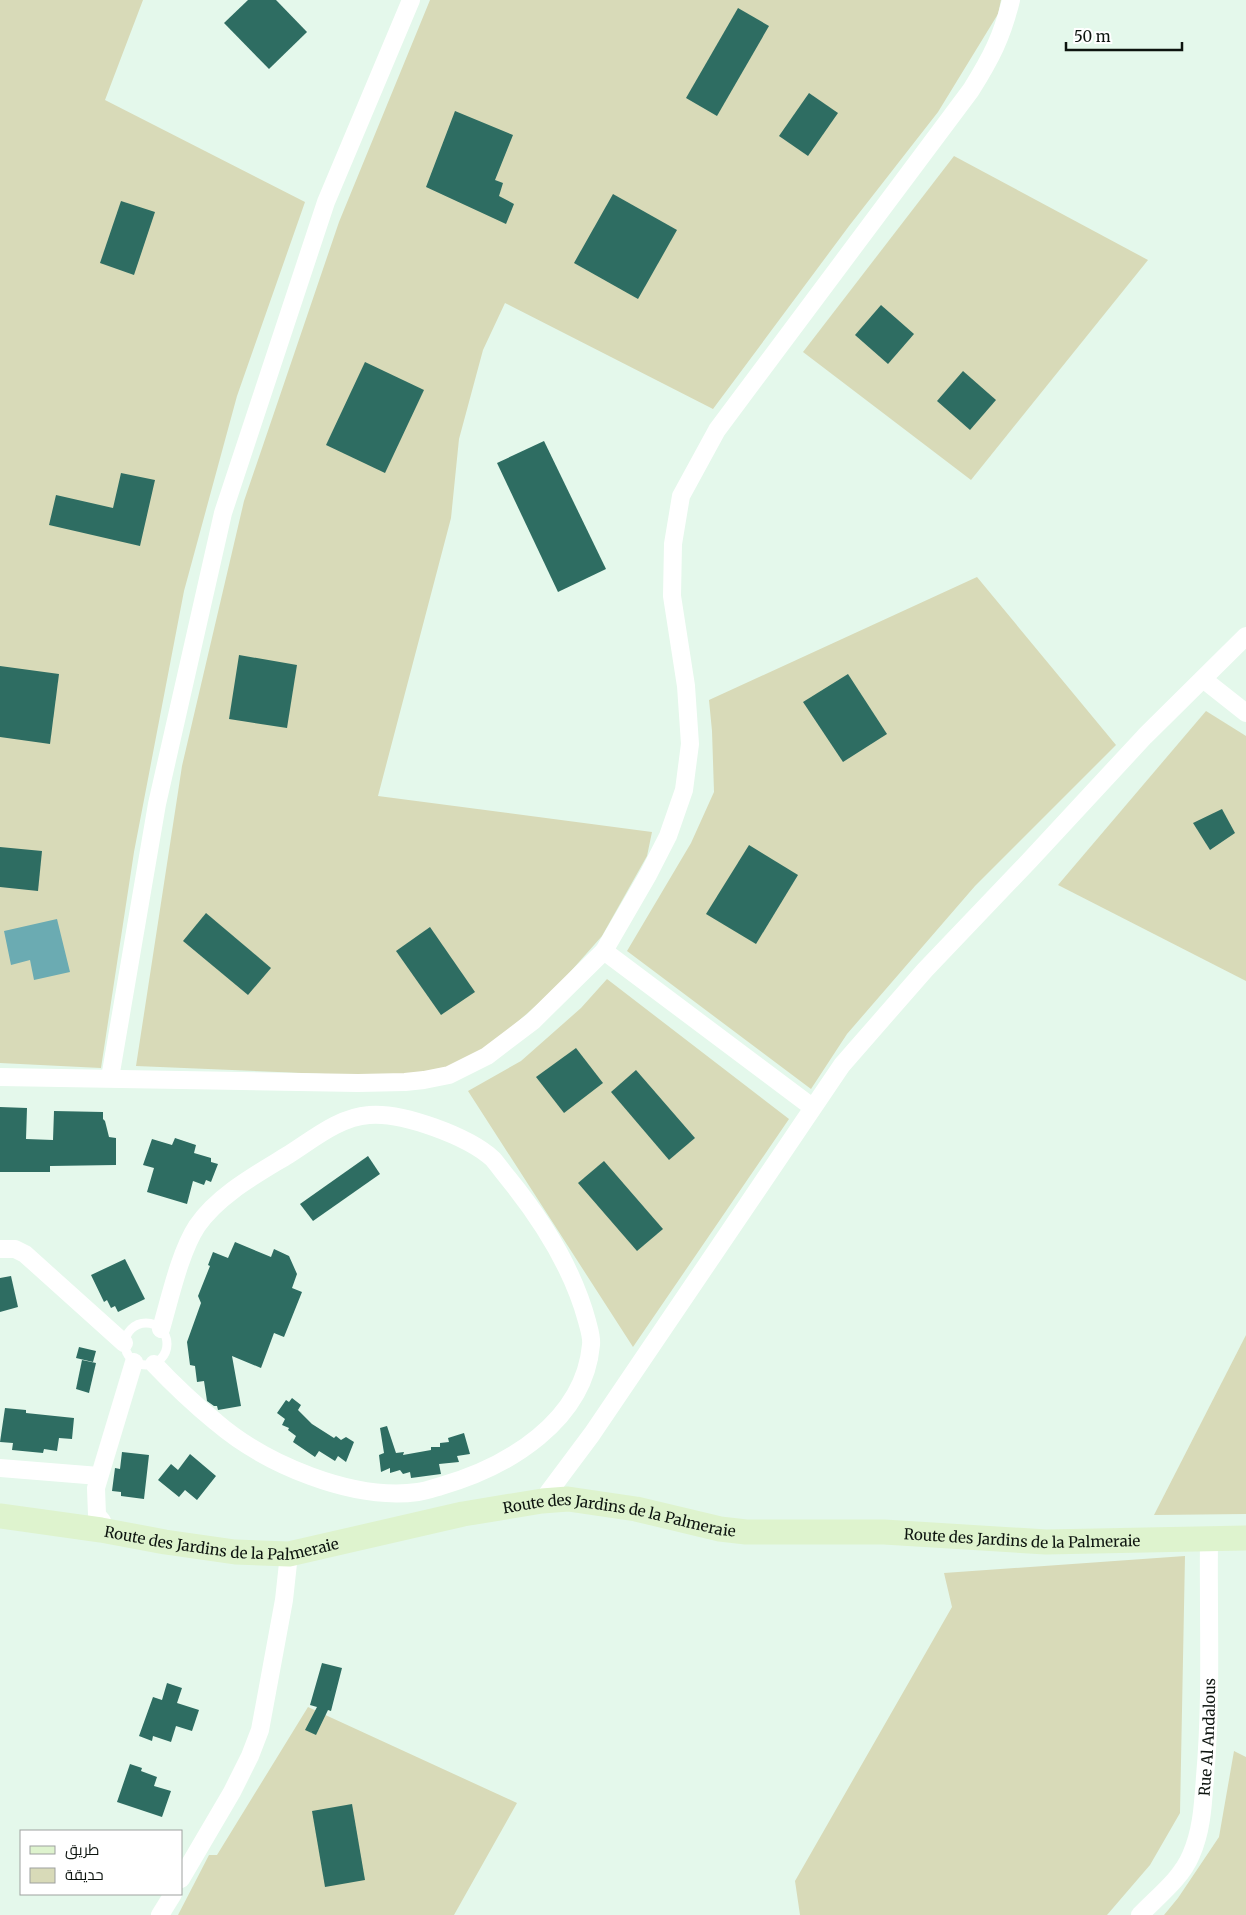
<svg xmlns="http://www.w3.org/2000/svg" width="1246" height="1915" font-family="Merriweather,Cairo,serif">
<style>
.green{fill:#d8dab8}
.water{fill:#6babb2}
.building{fill:#2e6d62}
.lines{fill:none;stroke-linecap:round;stroke-linejoin:round}
.lane{stroke:#fff;stroke-width:9}
.street{stroke:#fff;stroke-width:18}
.secondary{stroke:#def3ce;stroke-width:25}
.labels{text-anchor:middle;dominant-baseline:central;stroke-width:4;stroke-linejoin:round;paint-order:stroke}
.street-label{font-size:15px;fill:#0d140f;stroke:#fff}
</style>
<rect width="100%" height="100%" fill="#e4f8eb"/>
<g class="green">
<polygon points="0,0 143,0 105,100 305,202 237,396 184,591 134,852 101,1068 0,1063"/>
<polygon points="430,0 1001,0 998,14 938,112 849,226 713,409 505,303 483,350 459,439 451,518 378,796 652,832 647,856 602,936 556,988 489,1047 441,1073 373,1076 136,1066 182,766 244,501 339,222"/>
<polygon points="954,156 1148,260 971,480 803,352"/>
<polygon points="977,577 1116,745 975,886 847,1034 811,1089 627,951 691,843 714,792 712,731 709,700"/>
<polygon points="1206,711 1246,736 1246,981 1058,885"/>
<polygon points="607,979 789,1119 633,1347 468,1091 521,1061 581,1008"/>
<polygon points="1246,1335 1246,1514 1154,1515"/>
<polygon points="1185,1556 1180,1813 1150,1865 1107,1915 800,1915 795,1881 952,1607 944,1573"/>
<polygon points="308,1707 517,1803 454,1915 178,1915 209,1855 217,1855"/>
<polygon points="1234,1751 1246,1757 1246,1915 1164,1915 1178,1898 1219,1837"/>
</g>
<polygon class="water" points="57,919 70,972 34,980 30,960 11,965 4,931"/>
<g class="building">
<polygon points="248,0 276,0 307,32 269,69 224,23"/>
<polygon points="738,8 769,26 717,116 686,98"/>
<polygon points="809,93 838,113 808,156 779,136"/>
<polygon points="455,111 513,135 495,180 503,183 499,196 514,204 506,224 426,187"/>
<polygon points="613,194 677,230 638,299 574,263"/>
<polygon points="121,201 155,212 134,275 100,263"/>
<polygon points="881,305 914,334 888,364 855,335"/>
<polygon points="365,362 424,390 385,473 326,445"/>
<polygon points="963,371 996,400 970,430 937,401"/>
<polygon points="544,441 606,569 558,592 497,463"/>
<polygon points="121,473 155,480 140,546 49,525 56,495 113,508"/>
<polygon points="239,655 297,665 287,728 229,719"/>
<polygon points="0,666 59,674 50,744 0,737"/>
<polygon points="848,674 887,734 843,762 803,702"/>
<polygon points="1222,809 1235,833 1210,850 1193,823"/>
<polygon points="749,845 798,875 756,944 706,914"/>
<polygon points="0,847 42,851 38,891 0,887"/>
<polygon points="206,913 271,968 248,995 183,941"/>
<polygon points="430,927 475,992 441,1015 396,951"/>
<polygon points="576,1048 603,1083 564,1113 536,1077"/>
<polygon points="636,1070 695,1138 669,1160 611,1092"/>
<polygon points="0,1107 27,1108 26,1139 53,1140 54,1111 103,1112 103,1119 105,1121 109,1137 116,1138 116,1165 50,1166 50,1172 0,1172"/>
<polygon points="175,1138 196,1145 194,1153 211,1158 211,1162 218,1164 211,1182 206,1180 204,1185 193,1181 187,1204 147,1192 154,1168 143,1165 152,1139 172,1145"/>
<polygon points="368,1156 380,1174 313,1221 300,1204"/>
<polygon points="604,1161 663,1229 637,1251 578,1183"/>
<polygon points="235,1242 271,1257 274,1249 289,1256 297,1274 292,1288 302,1292 284,1337 274,1333 261,1368 232,1356 241,1406 218,1410 217,1406 214,1406 207,1401 204,1381 197,1382 195,1366 190,1365 187,1342 201,1303 198,1296 210,1266 208,1265 213,1252 228,1258"/>
<polygon points="125,1259 145,1299 118,1312 115,1306 111,1308 107,1300 104,1302 91,1275"/>
<polygon points="11,1276 18,1307 0,1312 0,1278"/>
<polygon points="79,1347 96,1351 93,1362 76,1358"/>
<polygon points="82,1360 96,1363 89,1393 76,1389"/>
<polygon points="292,1398 301,1405 298,1410 312,1424 334,1438 336,1436 341,1440 346,1437 354,1442 346,1462 338,1456 335,1461 319,1451 315,1457 293,1442 296,1436 288,1430 289,1428 282,1425 285,1419 277,1413 286,1400 289,1402"/>
<polygon points="5,1408 26,1410 26,1413 74,1418 72,1439 59,1438 57,1451 44,1449 43,1453 12,1450 13,1443 0,1442"/>
<polygon points="387,1426 396,1453 404,1452 403,1455 431,1450 431,1447 440,1447 440,1443 449,1442 448,1438 464,1433 470,1454 457,1456 459,1462 439,1464 441,1474 411,1478 410,1472 403,1474 400,1470 390,1473 390,1468 381,1472 379,1455 384,1453 380,1428"/>
<polygon points="122,1452 149,1455 144,1499 121,1496 121,1492 112,1491 115,1468 120,1469"/>
<polygon points="190,1454 216,1476 197,1500 185,1490 179,1497 158,1480 171,1464 178,1470"/>
<polygon points="322,1663 342,1668 331,1711 328,1710 316,1735 305,1730 317,1707 310,1705"/>
<polygon points="167,1683 182,1688 177,1703 199,1710 192,1731 176,1726 171,1742 153,1736 152,1741 139,1736 153,1697 162,1700"/>
<polygon points="130,1764 142,1768 141,1771 157,1777 154,1786 171,1791 162,1817 117,1802"/>
<polygon points="352,1804 365,1880 325,1887 312,1811"/>
</g>
<g class="lines">
<circle class="lane" cx="146" cy="1344" r="21"/>
<g class="street">
<polyline points="1203,679 1246,713"/>
<polyline points="604,951 812,1107"/>
<path d="M0 1077 358 1083 405 1082 424 1080 449 1075 487 1056 533 1021 604 951 648 875 668 836 684 790 690 744 686 686 672 596 673 544 681 496 717 430 971 90C991 58 1002 37 1011 0"/>
<polyline points="110,1078 157,804 223,513 326,202 411,0"/>
<polyline points="0,1249 15,1249 25,1254 124,1343"/>
<path d="M154 1364C173 1384 194 1404 216 1422 265 1464 352 1501 418 1492 426 1491 434 1488 441 1486 508 1467 584 1421 591 1345 592 1337 589 1329 587 1321 573 1269 542 1220 508 1178 503 1172 498 1165 493 1159 468 1136 402 1112 369 1115 339 1117 312 1140 288 1155 257 1174 218 1195 197 1226 180 1252 170 1298 161 1329"/>
<polyline points="0,1468 99,1476"/>
<polyline points="542,1501 592,1434 842,1065 925,970 1030,860 1145,736 1246,636"/>
<polyline points="101,1530 102,1521 97,1515 96,1488 134,1362"/>
<polyline points="181,1879 232,1792 250,1756 260,1730 284,1600 289,1554"/>
<polyline points="160,1915 173,1894"/>
<path id="s1" d="M1140 1915C1158 1896 1181 1879 1191 1855 1202 1830 1203 1804 1205 1777 1212 1698 1208 1618 1209 1538"/>
</g>
<path class="secondary" id="s2" d="M0 1516 101 1530 165 1542 235 1552 289 1554 463 1514 542 1501 568 1499 636 1509 720 1529 746 1532H884L1046 1542 1246 1538"/>
</g>
<g class="labels">
<g class="street-label">
<text stroke="none"><textPath href="#s2" startOffset="629">Route des Jardins de la Palmeraie</textPath></text>
<text stroke="none"><textPath href="#s2" startOffset="224">Route des Jardins de la Palmeraie</textPath></text>
<text stroke="none"><textPath href="#s2" startOffset="1034">Route des Jardins de la Palmeraie</textPath></text>
<text stroke="none"><textPath href="#s1" startOffset="199">Rue Al Andalous</textPath></text>
</g>
</g>
<rect x="20" y="1830" width="162" height="65" fill="#ffffff" stroke="#9ea19f"/>
<rect x="30" y="1846" width="25" height="8" fill="#def3ce" stroke="#9ea19f"/>
<text x="65" y="1855" font-size="15" fill="#0d140f">طريق</text>
<rect x="30" y="1868" width="25" height="15" fill="#d8dab8" stroke="#9ea19f"/>
<text x="65" y="1880" font-size="15" fill="#0d140f">حديقة</text>
<path d="M1066 42v8h116v-8" fill="none" stroke="#0d140f" stroke-width="2.5"/>
<text x="1074" y="42" font-size="15" fill="#0d140f" stroke="#ffffff" stroke-width="4" paint-order="stroke">50 m</text>
</svg>
